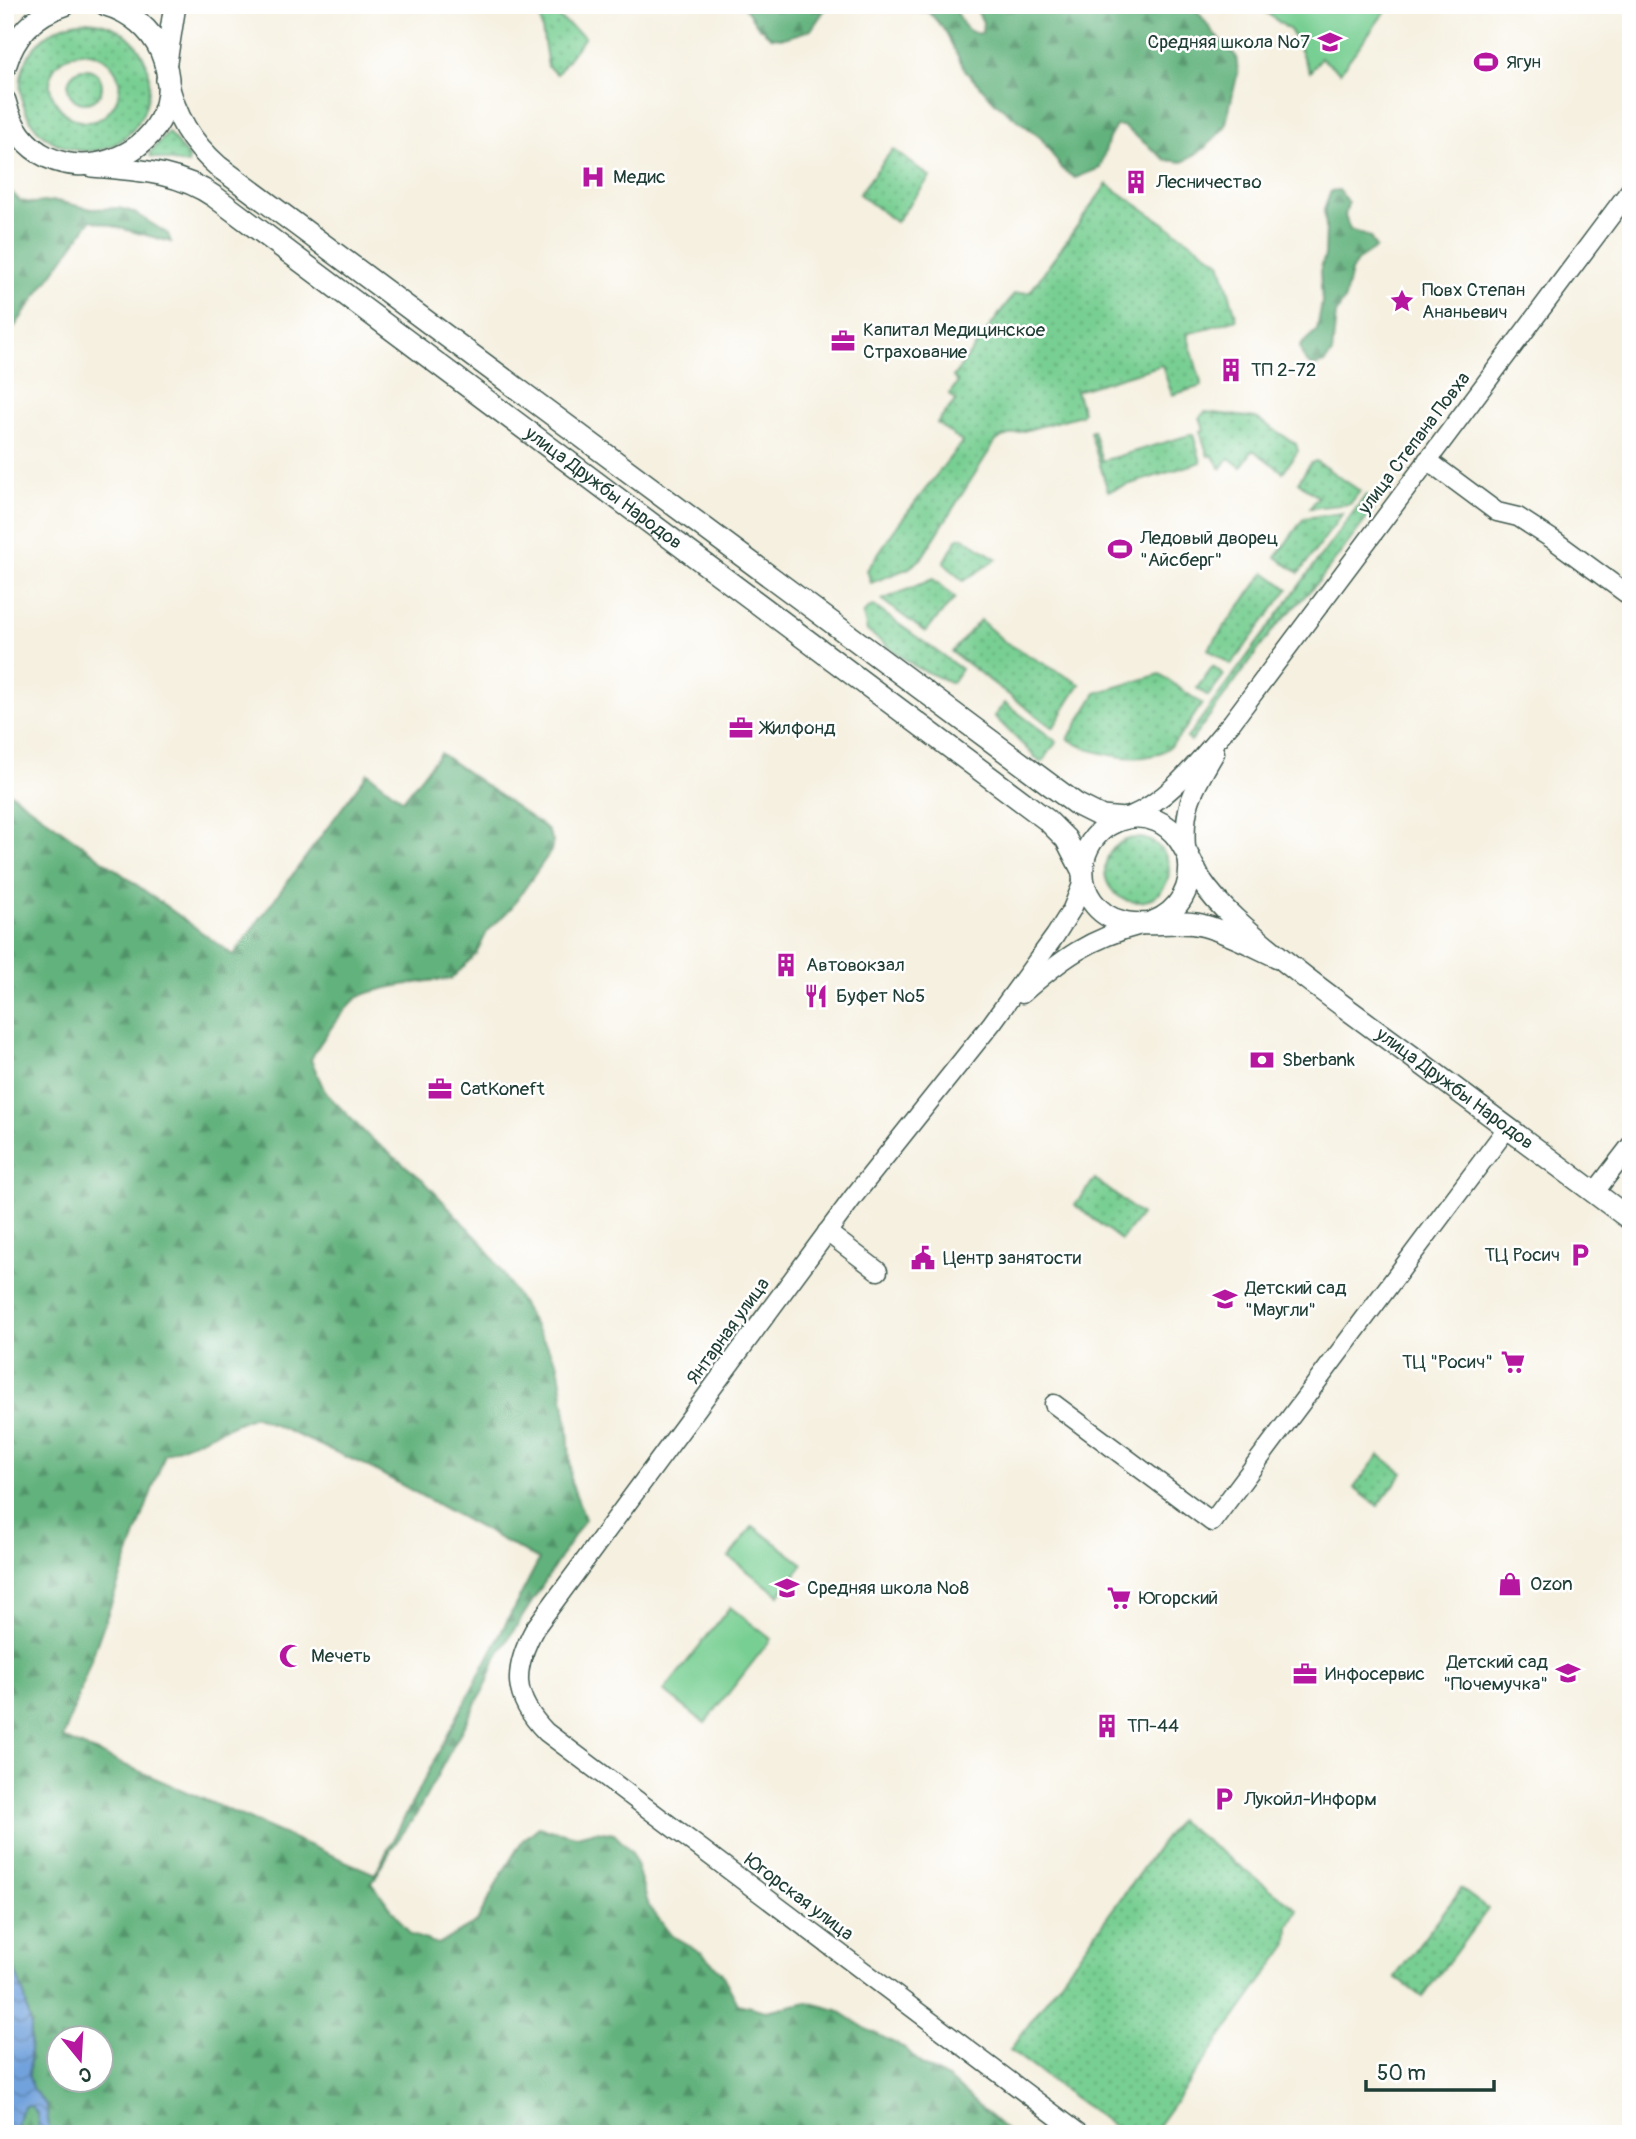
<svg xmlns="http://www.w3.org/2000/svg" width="1636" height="2139" font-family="Pangolin,sans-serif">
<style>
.grass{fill:url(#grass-dots);stroke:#4c8664;stroke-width:2;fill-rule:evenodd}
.forest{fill:url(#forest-firs);stroke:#407858;stroke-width:2;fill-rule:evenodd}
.pitch{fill:#78cf93;stroke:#4c8664;stroke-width:2}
.water{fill:url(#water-waves);stroke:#487088;stroke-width:2}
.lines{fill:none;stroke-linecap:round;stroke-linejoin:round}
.minor-casing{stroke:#3f584e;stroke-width:21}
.major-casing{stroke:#3f584e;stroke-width:24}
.minor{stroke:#fff;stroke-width:18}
.major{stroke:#fff;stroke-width:21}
.labels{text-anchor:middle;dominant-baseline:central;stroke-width:5;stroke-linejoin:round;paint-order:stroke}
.poi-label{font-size:19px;fill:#1f3d34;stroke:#fff;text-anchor:start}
.street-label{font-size:19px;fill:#1f3d34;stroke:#fff}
</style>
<defs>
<pattern id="grass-dots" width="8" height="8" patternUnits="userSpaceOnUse" patternTransform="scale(1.75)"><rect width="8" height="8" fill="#78cf93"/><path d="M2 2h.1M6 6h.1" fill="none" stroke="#62a979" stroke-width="1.8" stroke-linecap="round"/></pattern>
<pattern id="forest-firs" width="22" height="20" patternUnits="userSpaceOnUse" patternTransform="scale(1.75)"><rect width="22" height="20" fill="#62b27d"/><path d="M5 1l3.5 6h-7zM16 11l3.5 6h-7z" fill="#509267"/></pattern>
<pattern id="water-waves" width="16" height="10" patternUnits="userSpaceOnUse" patternTransform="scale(1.75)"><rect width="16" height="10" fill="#72a2dc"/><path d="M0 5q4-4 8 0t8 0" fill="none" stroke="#5d85b3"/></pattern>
</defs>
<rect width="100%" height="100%" fill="#fff"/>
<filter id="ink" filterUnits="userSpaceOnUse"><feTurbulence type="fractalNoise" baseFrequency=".0143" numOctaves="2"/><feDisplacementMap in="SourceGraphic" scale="14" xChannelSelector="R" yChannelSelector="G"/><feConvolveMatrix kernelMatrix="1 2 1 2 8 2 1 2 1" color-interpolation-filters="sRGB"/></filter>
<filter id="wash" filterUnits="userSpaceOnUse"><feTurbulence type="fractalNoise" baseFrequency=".00686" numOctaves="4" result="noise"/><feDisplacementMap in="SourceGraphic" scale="28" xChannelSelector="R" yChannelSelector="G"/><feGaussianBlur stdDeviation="1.57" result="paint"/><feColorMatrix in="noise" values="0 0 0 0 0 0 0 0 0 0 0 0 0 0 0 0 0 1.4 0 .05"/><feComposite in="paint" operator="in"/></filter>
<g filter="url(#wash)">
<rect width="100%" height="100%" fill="#f5f0e0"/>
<g class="grass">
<polygon points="554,14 585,37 557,74 548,67 540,16"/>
<path d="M90 21C189 35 152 176 65 147 48 141 34 129 26 112 6 66 43 21 90 21ZM78 53C106 49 131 78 114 105 79 158 12 71 78 53Z"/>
<circle cx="85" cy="86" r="17"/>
<polygon points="168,132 189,158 188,164 151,157 150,153"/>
<polygon points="893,149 930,177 896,222 859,194"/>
<polygon points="1107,184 1220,262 1237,319 1187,334 1202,386 1172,395 1162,365 1076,391 1083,412 1081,415 1002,437 995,442 921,559 909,568 871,583 867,570 897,526 962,442 937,423 956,400 949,394 958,382 953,377 1014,294 1030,292"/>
<polygon points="1205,412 1256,418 1296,444 1298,451 1283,472 1253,450 1241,467 1229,458 1221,469 1212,455 1208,456 1200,431 1204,430 1200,417"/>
<polygon points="1093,430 1102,461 1193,434 1201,462 1108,491 1090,432"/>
<polygon points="1316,461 1360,491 1350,504 1310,508 1318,497 1298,482 1311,463"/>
<polygon points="1366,495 1374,502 1374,509 1319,581 1273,630 1191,741 1187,738"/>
<polygon points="1343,513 1299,573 1276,557 1304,518"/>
<polygon points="962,537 997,559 963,581 944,563 957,539"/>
<polygon points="1265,572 1288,589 1231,665 1208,649"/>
<polygon points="933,579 955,598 925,632 882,600"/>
<polygon points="874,606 961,669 952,683 917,668 867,631 863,614 868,608"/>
<polygon points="980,620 1005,642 1080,684 1053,728 952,652"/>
<polygon points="1213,666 1224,675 1208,696 1197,688"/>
<path d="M1160 674 1202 704C1192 718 1182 737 1168 748 1144 767 1091 754 1068 739L1096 693Z"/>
<polygon points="1005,703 1057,742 1041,763 994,716"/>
<circle cx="1137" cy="870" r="32"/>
<polygon points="1095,1179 1141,1215 1121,1240 1075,1205"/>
<polygon points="1379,1455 1403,1473 1378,1506 1354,1488"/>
<polygon points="1178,1820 1298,1910 1289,1926 1288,1944 1152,2134 1124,2134 1010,2050"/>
<polygon points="1461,1889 1488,1909 1422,1997 1395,1977"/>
</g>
<g class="forest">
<polygon points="743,5 828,5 811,30 784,38 771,37 757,25"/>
<path d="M903 5H954C959 18 966 36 982 33L983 22 974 5H1193L1216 36 1236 56 1238 72 1225 127 1205 148 1183 162 1166 160 1123 126H1116L1109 138 1100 168 1075 178 1062 169 1041 138 997 104 966 72 944 29 929 12 909 10Z"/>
<polygon points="5,185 20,201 33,203 56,201 92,209 119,208 133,212 168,234 171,242 91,220 5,340"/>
<path d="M1339 190 1348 203 1345 216 1350 230 1370 237 1376 248 1358 260 1351 271 1345 298 1336 314 1332 353 1324 363 1313 366C1304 362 1301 355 1300 346L1317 330 1322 302 1320 271 1325 255 1326 226 1324 210 1331 191Z"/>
<path d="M440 753 547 829 553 841 551 851 511 908 487 932 476 954 451 979C431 980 370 988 356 999 344 1009 317 1045 311 1060L325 1092 368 1136 422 1179 483 1244 506 1278 558 1364 568 1428 571 1482 585 1519 496 1658 487 1683 416 1815 392 1848 372 1883 411 1935 438 1944 477 1922 500 1877 522 1841 539 1827 577 1836 596 1831 614 1834 632 1852 649 1906 671 1935 702 1953 721 1972 738 2004 766 2011 808 2002 837 2010 868 2030 905 2048 923 2066 950 2080 1010 2134H50L46 2105 32 2088 29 2076 31 2027 25 1998 5 1942V789L233 955 368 773 403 800ZM254 1416 367 1466 539 1560 375 1874 63 1738 165 1454ZM60 2038H102V2080H60Z"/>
<polygon points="25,2106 31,2106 37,2113 40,2134 16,2134 20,2113"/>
</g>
<g class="pitch">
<polygon points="1256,5 1390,5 1340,72 1321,58 1310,72 1291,31"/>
<polygon points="753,1526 803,1564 779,1595 729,1557"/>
<polygon points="730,1607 771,1639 705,1723 664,1691"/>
</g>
<polygon class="water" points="5,1942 25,1998 31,2027 29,2076 32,2088 46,2105 50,2134 40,2134 37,2113 31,2106 25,2106 20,2113 16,2134 5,2134"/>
</g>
<g filter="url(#ink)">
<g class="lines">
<g class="minor-casing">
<g id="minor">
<polyline points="1427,460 1497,512 1518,517 1555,541 1631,597"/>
<path d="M1128 817C1172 799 1201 757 1232 722L1631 189"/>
<path d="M1186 849C1183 804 1193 791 1215 753"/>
<path d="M1022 994C1061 959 1090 938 1141 925"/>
<polyline points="1594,1193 1631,1145"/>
<polyline points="827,1232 878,1271"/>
<polyline points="1054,1404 1212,1522 1508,1127"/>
<path d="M1080 2134 546 1732C512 1697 512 1670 535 1628L854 1196 992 1023 1055 936 1072 909 1081 887 1083 877"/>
</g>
</g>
<g class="major-casing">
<g id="major">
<polyline points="166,62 175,5"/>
<path d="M5 67C14 37 34 14 65 5"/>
<path d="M167 80C175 116 191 143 219 167L1076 804 1102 817 1124 819"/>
<path d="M5 101C34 217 205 159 161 52 151 29 130 12 106 5"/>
<path id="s1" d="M92 166C136 170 178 171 215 197L1047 820 1066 839 1082 870"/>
<path d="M1153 922C1180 911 1193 887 1189 858"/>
<path id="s2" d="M1278 957C1254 946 1230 933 1205 926 1167 915 1119 940 1092 901 1085 891 1082 878 1083 866 1086 831 1124 807 1157 821 1182 832 1187 857 1200 879 1210 894 1222 907 1235 919 1291 970 1353 1013 1414 1058 1487 1112 1559 1166 1631 1220"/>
</g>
</g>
<use href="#minor" class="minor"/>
<use href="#major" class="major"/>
</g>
</g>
<defs>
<g id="school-bare" transform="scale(1.89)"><path d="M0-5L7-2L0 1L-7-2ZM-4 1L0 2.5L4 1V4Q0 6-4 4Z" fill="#b5179e" stroke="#fff" stroke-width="2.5" paint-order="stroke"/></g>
<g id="stadium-bare" transform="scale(1.89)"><path d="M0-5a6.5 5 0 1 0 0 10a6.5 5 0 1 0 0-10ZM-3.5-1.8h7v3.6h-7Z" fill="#b5179e" stroke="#fff" stroke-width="2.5" paint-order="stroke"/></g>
<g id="hospital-bare" transform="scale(1.89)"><path d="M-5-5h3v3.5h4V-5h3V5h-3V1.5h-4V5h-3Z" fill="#b5179e" stroke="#fff" stroke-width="2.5" paint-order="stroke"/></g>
<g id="building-bare" transform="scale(1.89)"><path d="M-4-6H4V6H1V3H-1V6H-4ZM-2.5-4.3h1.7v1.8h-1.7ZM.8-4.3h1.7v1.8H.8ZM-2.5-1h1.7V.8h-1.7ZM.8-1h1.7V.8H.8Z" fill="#b5179e" stroke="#fff" stroke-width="2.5" paint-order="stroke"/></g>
<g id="sight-bare" transform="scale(1.89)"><path d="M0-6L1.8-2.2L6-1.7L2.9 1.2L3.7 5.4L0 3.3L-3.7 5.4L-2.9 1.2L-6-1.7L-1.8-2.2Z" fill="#b5179e" stroke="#fff" stroke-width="2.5" paint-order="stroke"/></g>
<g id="office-bare" transform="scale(1.89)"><path d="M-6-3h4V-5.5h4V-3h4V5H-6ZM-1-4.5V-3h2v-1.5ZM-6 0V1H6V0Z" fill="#b5179e" stroke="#fff" stroke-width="2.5" paint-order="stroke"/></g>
<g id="restaurant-bare" transform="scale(1.89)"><path d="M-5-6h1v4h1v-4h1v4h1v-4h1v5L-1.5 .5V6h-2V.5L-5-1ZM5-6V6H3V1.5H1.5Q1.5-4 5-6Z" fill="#b5179e" stroke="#fff" stroke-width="2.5" paint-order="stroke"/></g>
<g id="bank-bare" transform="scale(1.89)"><path d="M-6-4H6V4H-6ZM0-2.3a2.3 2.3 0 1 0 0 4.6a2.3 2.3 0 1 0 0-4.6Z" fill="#b5179e" stroke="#fff" stroke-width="2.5" paint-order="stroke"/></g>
<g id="parking-bare" transform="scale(1.89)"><path d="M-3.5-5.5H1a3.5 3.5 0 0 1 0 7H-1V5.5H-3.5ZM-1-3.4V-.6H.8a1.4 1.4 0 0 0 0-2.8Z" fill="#b5179e" stroke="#fff" stroke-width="2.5" paint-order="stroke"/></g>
<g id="civic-bare" transform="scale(1.89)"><path d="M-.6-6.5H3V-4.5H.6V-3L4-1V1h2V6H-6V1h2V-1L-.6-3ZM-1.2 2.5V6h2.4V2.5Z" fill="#b5179e" stroke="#fff" stroke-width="2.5" paint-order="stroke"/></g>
<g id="supermarket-bare" transform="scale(1.89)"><path d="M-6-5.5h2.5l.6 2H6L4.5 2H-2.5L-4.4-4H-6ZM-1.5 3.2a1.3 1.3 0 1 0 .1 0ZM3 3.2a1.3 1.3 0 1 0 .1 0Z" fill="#b5179e" stroke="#fff" stroke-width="2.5" paint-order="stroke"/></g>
<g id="shop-bare" transform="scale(1.89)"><path d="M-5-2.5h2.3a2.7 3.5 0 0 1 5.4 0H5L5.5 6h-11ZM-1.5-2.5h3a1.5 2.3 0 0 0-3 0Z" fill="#b5179e" stroke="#fff" stroke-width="2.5" paint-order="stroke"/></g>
<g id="mosque-bare" transform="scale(1.89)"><path d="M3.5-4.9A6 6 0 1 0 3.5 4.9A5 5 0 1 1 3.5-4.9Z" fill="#b5179e" stroke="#fff" stroke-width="2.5" paint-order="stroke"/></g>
</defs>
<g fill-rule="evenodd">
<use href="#school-bare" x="1330" y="42"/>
<use href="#stadium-bare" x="1486" y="62"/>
<use href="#hospital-bare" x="593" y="177"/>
<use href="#building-bare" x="1136" y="182"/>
<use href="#sight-bare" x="1402" y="301"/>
<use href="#office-bare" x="843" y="341"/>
<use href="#building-bare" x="1231" y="370"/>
<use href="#stadium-bare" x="1120" y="549"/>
<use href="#office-bare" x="741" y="728"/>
<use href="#building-bare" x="786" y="965"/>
<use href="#restaurant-bare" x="816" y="996"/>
<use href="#bank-bare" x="1262" y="1060"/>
<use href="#office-bare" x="440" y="1089"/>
<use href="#parking-bare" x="1580" y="1255"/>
<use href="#civic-bare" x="923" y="1258"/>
<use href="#school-bare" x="1225" y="1299"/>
<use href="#supermarket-bare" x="1513" y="1362"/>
<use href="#shop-bare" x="1510" y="1584"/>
<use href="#school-bare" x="787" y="1588"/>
<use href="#supermarket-bare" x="1119" y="1598"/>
<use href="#mosque-bare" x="291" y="1656"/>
<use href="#school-bare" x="1568" y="1673"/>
<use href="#office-bare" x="1305" y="1674"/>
<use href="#building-bare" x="1107" y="1726"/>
<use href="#parking-bare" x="1224" y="1799"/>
</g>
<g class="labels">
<g class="poi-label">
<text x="1310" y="42" text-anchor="end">Средняя школа №7</text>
<text x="1506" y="62">Ягун</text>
<text x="613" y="177">Медис</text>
<text x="1156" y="182">Лесничество</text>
<text x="1422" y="290">Повх Степан<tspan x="1422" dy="22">Ананьевич</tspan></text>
<text x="863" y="330">Капитал Медицинское<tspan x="863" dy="22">Страхование</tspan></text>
<text x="1251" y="370">ТП 2-72</text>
<text x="1140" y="538">Ледовый дворец<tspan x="1140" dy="22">"Айсберг"</tspan></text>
<text x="761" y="728">Жилфонд</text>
<text x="806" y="965">Автовокзал</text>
<text x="836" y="996">Буфет №5</text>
<text x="1282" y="1060">Sberbank</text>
<text x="460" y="1089">CatKoneft</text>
<text x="1560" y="1255" text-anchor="end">ТЦ Росич</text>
<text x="943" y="1258">Центр занятости</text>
<text x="1245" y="1288">Детский сад<tspan x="1245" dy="22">"Маугли"</tspan></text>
<text x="1493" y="1362" text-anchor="end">ТЦ "Росич"</text>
<text x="1530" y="1584">Ozon</text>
<text x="807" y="1588">Средняя школа №8</text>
<text x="1139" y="1598">Югорский</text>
<text x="311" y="1656">Мечеть</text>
<text x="1548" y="1662" text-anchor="end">Детский сад<tspan x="1548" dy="22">"Почемучка"</tspan></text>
<text x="1325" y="1674">Инфосервис</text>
<text x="1127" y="1726">ТП-44</text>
<text x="1244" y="1799">Лукойл-Информ</text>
</g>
<g class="street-label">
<text transform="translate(1414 443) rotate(-53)">улица Степана Повха</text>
<text stroke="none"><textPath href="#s1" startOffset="614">улица Дружбы Народов</textPath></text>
<text stroke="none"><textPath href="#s2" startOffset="742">улица Дружбы Народов</textPath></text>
<text transform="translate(728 1331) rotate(-54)">Янтарная улица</text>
<text transform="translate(799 1897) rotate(37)">Югорская улица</text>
</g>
</g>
<rect width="1636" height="2139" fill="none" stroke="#fff" stroke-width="28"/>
<g transform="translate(80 2059) rotate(162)"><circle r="33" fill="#ffffff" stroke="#a5b1ae" stroke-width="2"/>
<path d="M0-5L12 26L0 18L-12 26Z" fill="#b5179e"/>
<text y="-10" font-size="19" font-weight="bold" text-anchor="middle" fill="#1f3d34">С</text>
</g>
<path d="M1366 2080v10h128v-10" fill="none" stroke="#1f3d34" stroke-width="3.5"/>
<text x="1377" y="2080" font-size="21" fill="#1f3d34" stroke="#ffffff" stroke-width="5" paint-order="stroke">50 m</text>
</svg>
